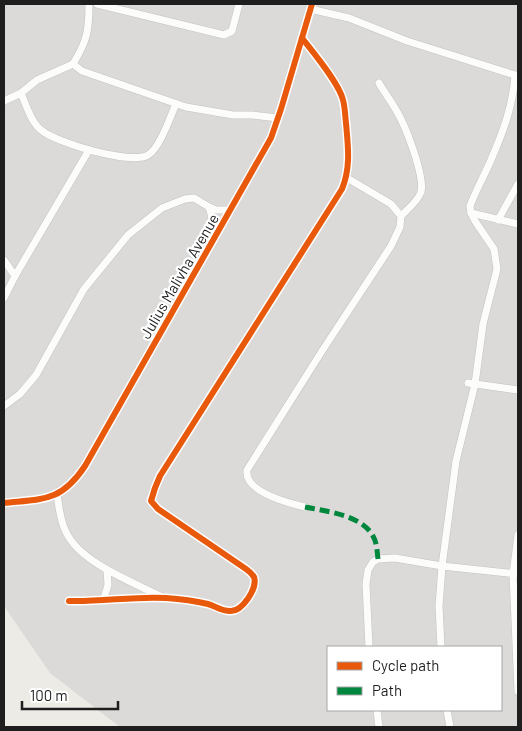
<svg xmlns="http://www.w3.org/2000/svg" width="522" height="731" font-family="Barlow,sans-serif">
<style>
.residential{fill:#dbdad8;fill-rule:evenodd}
.lines{fill:none;stroke-linecap:round;stroke-linejoin:round}
.minor-casing{stroke:#c3c3c1;stroke-width:8}
.minor{stroke:#fcfcfb;stroke-width:7}
.quiet{stroke:#00873e;stroke-width:5;stroke-dasharray:10 5;stroke-linecap:butt}
.cycleway-casing{stroke:#fff;stroke-width:9}
.cycleway{stroke:#e8590c;stroke-width:6}
.labels{text-anchor:middle;dominant-baseline:central;stroke-width:4.5;stroke-linejoin:round;paint-order:stroke}
.street-label{font-size:15px;fill:#1e1e1e;stroke:#fff}
</style>
<rect width="100%" height="100%" fill="#ecebe6"/>
<path class="residential" d="M4 4H518V727H120L50 673 4 606ZM328 647H501V710H328Z"/>
<g class="lines">
<g class="minor-casing">
<g id="minor">
<path d="M89 4C89 31 87 41 73 64L82 71 186 107 233 115H252L278 118"/>
<polyline points="97,4 224,35 232,31 239,4"/>
<polyline points="310,9 349,18 407,41 518,76"/>
<path d="M379 83C384 92 391 101 396 110 405 124 425 176 421 192 418 201 408 209 401 216"/>
<path d="M21 93C26 105 31 122 41 130 56 143 131 165 148 155 160 148 170 117 176 104"/>
<polyline points="4,101 21,93 37,80 73,64"/>
<polyline points="209,207 216,210 231,210"/>
<polyline points="471,213 518,224"/>
<polyline points="498,220 518,184"/>
<polyline points="4,260 15,276"/>
<polyline points="4,298 15,276 89,150"/>
<polyline points="468,383 518,390"/>
<polyline points="4,406 20,394 36,375 84,289 128,235 162,208 185,199 194,198 209,207 217,235"/>
<path d="M57 495C59 506 60 521 66 532 80 563 135 583 164 598"/>
<path d="M4 503C43 499 61 502 85 466L271 138 281 109 312 4"/>
<path d="M305 507C288 503 244 492 247 470L322 351 391 246 400 227 401 216 391 204 347 178"/>
<polyline points="518,535 513,574 518,691"/>
<path d="M69 601C102 602 135 596 166 598 180 599 195 601 208 604 215 606 222 611 230 611 242 612 258 588 254 577 252 574 249 571 246 569L158 509 151 501 155 488 160 476 342 189C351 167 348 146 346 123 345 115 345 107 343 100 339 83 313 52 302 38"/>
<polyline points="103,601 108,585 107,570"/>
<polyline points="369,647 366,584 368,570 373,562 378,559 395,558 442,566 518,574"/>
<path d="M441 647 439 606 442 566 456 461 475 384 483 324 497 269 494 249 475 221 471 213 470 206C476 190 484 176 491 160 503 132 513 106 515 75"/>
<polyline points="377,710 379,727"/>
<polyline points="447,710 450,727"/>
</g>
</g>
<use href="#minor" class="minor"/>
<path class="quiet" d="M305 507C325 511 362 515 373 536 377 543 377 551 378 559"/>
<g class="cycleway-casing">
<g id="cycleway">
<path d="M4 503C43 499 61 502 85 466L271 138 281 109 312 4"/>
<path d="M69 601C102 602 135 596 166 598 180 599 195 601 208 604 215 606 222 611 230 611 242 612 258 588 254 577 252 574 249 571 246 569L158 509 151 501 155 488 160 476 342 189C351 167 348 146 346 123 345 115 345 107 343 100 339 83 313 52 302 38"/>
</g>
</g>
<use href="#cycleway" class="cycleway"/>
</g>
<g class="labels">
<g class="street-label">
<text transform="translate(179 276) rotate(-60)">Julius Malivha Avenue</text>
</g>
</g>
<rect width="522" height="731" fill="none" stroke="#1e1e1e" stroke-width="10"/>
<rect x="327" y="646" width="175" height="65" fill="#ffffff" stroke="#a5a5a5"/>
<rect x="337" y="662" width="25" height="8" fill="#e8590c" stroke="#a5a5a5"/>
<text x="372" y="671" font-size="15" fill="#1e1e1e">Cycle path</text>
<rect x="337" y="687" width="25" height="8" fill="#00873e" stroke="#a5a5a5"/>
<text x="372" y="696" font-size="15" fill="#1e1e1e">Path</text>
<path d="M22 701v8h96v-8" fill="none" stroke="#1e1e1e" stroke-width="2.5"/>
<text x="30" y="701" font-size="15" fill="#1e1e1e" stroke="#ffffff" stroke-width="4" paint-order="stroke">100 m</text>
</svg>
